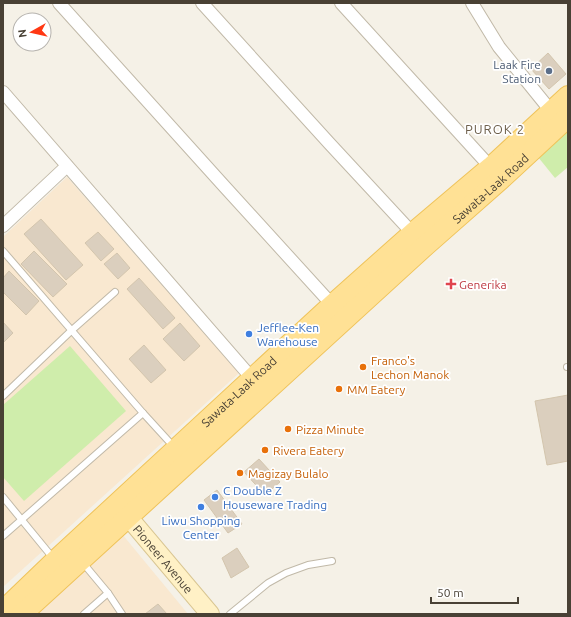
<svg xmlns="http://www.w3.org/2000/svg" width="571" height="617" font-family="Ubuntu,sans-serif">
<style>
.commercial{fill:#f9e8d0}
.green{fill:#cfedab}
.building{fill:#dbcfbe;stroke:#d3c5ad}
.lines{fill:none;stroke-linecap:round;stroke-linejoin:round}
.lane-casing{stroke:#c1b9a8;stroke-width:8}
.street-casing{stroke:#c1b9a8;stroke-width:14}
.secondary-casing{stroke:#d9c692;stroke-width:20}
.primary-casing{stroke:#efc35a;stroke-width:22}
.lane{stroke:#fff;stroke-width:6}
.street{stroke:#fff;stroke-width:12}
.secondary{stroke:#fff1c6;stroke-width:18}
.primary{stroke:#ffe195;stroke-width:20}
.service-dot{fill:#5c6f8a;stroke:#fff;stroke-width:1.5}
.health-dot{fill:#e0444e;stroke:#fff;stroke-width:1.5}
.shop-dot{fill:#3f7fe0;stroke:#fff;stroke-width:1.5}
.food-dot{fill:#e8710a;stroke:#fff;stroke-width:1.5}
.labels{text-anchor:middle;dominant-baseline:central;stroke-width:3.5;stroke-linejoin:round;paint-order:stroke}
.service-label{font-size:12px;fill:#4e5e75;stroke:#fff;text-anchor:end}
.street-label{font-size:12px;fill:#494135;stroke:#fff}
.health-label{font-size:12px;fill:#be3a42;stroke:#fff;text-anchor:start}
.shop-label{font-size:12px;fill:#366cbe;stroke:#fff;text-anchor:start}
.food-label{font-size:12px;fill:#c56008;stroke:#fff;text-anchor:start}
.neighbourhood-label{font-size:13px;letter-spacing:1px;fill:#6d5f4b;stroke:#fff}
</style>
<rect width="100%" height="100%" fill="#f5f1e7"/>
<g class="commercial">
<polygon points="67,177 239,373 3,587 3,237"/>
<polygon points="122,534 188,614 35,614"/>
</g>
<g class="green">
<polygon points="568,131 568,167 555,178 538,157"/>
<polygon points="70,346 126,411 24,501 3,477 3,405"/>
</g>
<g class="building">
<polygon points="548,53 566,74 549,89 531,69"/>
<polygon points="41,219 83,265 66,280 24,234"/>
<polygon points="98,232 114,249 101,261 85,243"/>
<polygon points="34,251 67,284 53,297 21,264"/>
<polygon points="117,253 130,268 118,279 104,264"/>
<polygon points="9,271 39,301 26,315 3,292 3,278"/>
<polygon points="139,278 175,318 163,329 127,289"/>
<polygon points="3,322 13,333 3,343"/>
<polygon points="180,323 200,346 184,361 163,339"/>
<polygon points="144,345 166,370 151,383 129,359"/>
<polygon points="568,395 568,461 547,465 535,401"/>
<polygon points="259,459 280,482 265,495 244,472"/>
<polygon points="217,490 242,524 228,533 204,500"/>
<polygon points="237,548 249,567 231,578 222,558"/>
<polygon points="158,604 167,614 145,614"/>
</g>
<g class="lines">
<g class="lane-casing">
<g id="lane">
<polyline points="3,251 143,413 174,447"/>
<polyline points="567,367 568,367"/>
<polyline points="3,396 72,330 115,292"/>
<polyline points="3,497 53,558"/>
<polyline points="3,536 143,413"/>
<polyline points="83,563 108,593 122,614"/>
<polyline points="84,614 108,593"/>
<polyline points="230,614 268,583 286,573 308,565 332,561"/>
</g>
</g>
<g class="street-casing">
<g id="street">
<polyline points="59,3 224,186 336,309"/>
<polyline points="202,3 329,143 417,238"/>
<polyline points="341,3 495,172"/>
<polyline points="472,3 499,47 555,116"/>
<polyline points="3,92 257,384"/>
<polyline points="3,226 67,166"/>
</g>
</g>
<g class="secondary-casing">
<g id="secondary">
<path id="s1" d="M119 506 210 614"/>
</g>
</g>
<g class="primary-casing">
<g id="primary">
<path id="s2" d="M3 611 56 560 332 305 413 233 491 167 568 96"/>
<path id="s3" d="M22 614 425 246 501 179 568 117"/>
</g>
</g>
<use href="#lane" class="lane"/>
<use href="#street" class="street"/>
<use href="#secondary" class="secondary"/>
<use href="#primary" class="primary"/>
</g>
<circle class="service-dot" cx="549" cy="71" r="4"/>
<path class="health-dot" d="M449 278h4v4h4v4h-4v4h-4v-4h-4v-4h4z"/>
<g class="shop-dot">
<circle cx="249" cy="334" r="4"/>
<circle cx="215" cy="497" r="4"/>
<circle cx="201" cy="507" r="4"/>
</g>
<g class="food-dot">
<circle cx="363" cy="367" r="4"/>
<circle cx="339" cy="389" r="4"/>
<circle cx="288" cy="429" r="4"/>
<circle cx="265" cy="450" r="4"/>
<circle cx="240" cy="473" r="4"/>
</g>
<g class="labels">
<g class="service-label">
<text x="541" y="64">Laak Fire<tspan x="541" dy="14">Station</tspan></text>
</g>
<g class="street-label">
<text stroke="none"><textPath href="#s3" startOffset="633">Sawata-Laak Road</textPath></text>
<text stroke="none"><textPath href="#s2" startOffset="322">Sawata-Laak Road</textPath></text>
<text stroke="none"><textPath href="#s1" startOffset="69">Pioneer Avenue</textPath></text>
</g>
<g class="health-label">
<text x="459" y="284">Generika</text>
</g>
<g class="shop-label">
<text x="257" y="327">Jefflee-Ken<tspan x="257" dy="14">Warehouse</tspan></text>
<text x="223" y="490">C Double Z<tspan x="223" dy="14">Houseware Trading</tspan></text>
<text x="201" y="520" text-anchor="middle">Liwu Shopping<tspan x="201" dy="14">Center</tspan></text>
</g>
<g class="food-label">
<text x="371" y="360">Franco's<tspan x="371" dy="14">Lechon Manok</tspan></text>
<text x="347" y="389">MM Eatery</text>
<text x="296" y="429">Pizza Minute</text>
<text x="273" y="450">Rivera Eatery</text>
<text x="248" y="473">Magizay Bulalo</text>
</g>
<g class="neighbourhood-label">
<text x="495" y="129">PUROK 2</text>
</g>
</g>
<rect width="571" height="617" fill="none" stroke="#494135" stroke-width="8"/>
<g transform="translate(32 32) rotate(262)"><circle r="19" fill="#ffffff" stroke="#b6b3ae"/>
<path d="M0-3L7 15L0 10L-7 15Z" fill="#ff3813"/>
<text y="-6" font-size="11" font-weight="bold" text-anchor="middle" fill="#494135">N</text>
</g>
<path d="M431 597v6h87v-6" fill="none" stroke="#494135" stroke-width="2"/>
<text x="437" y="597" font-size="12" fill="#494135" stroke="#ffffff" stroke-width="3" paint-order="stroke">50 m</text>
</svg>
